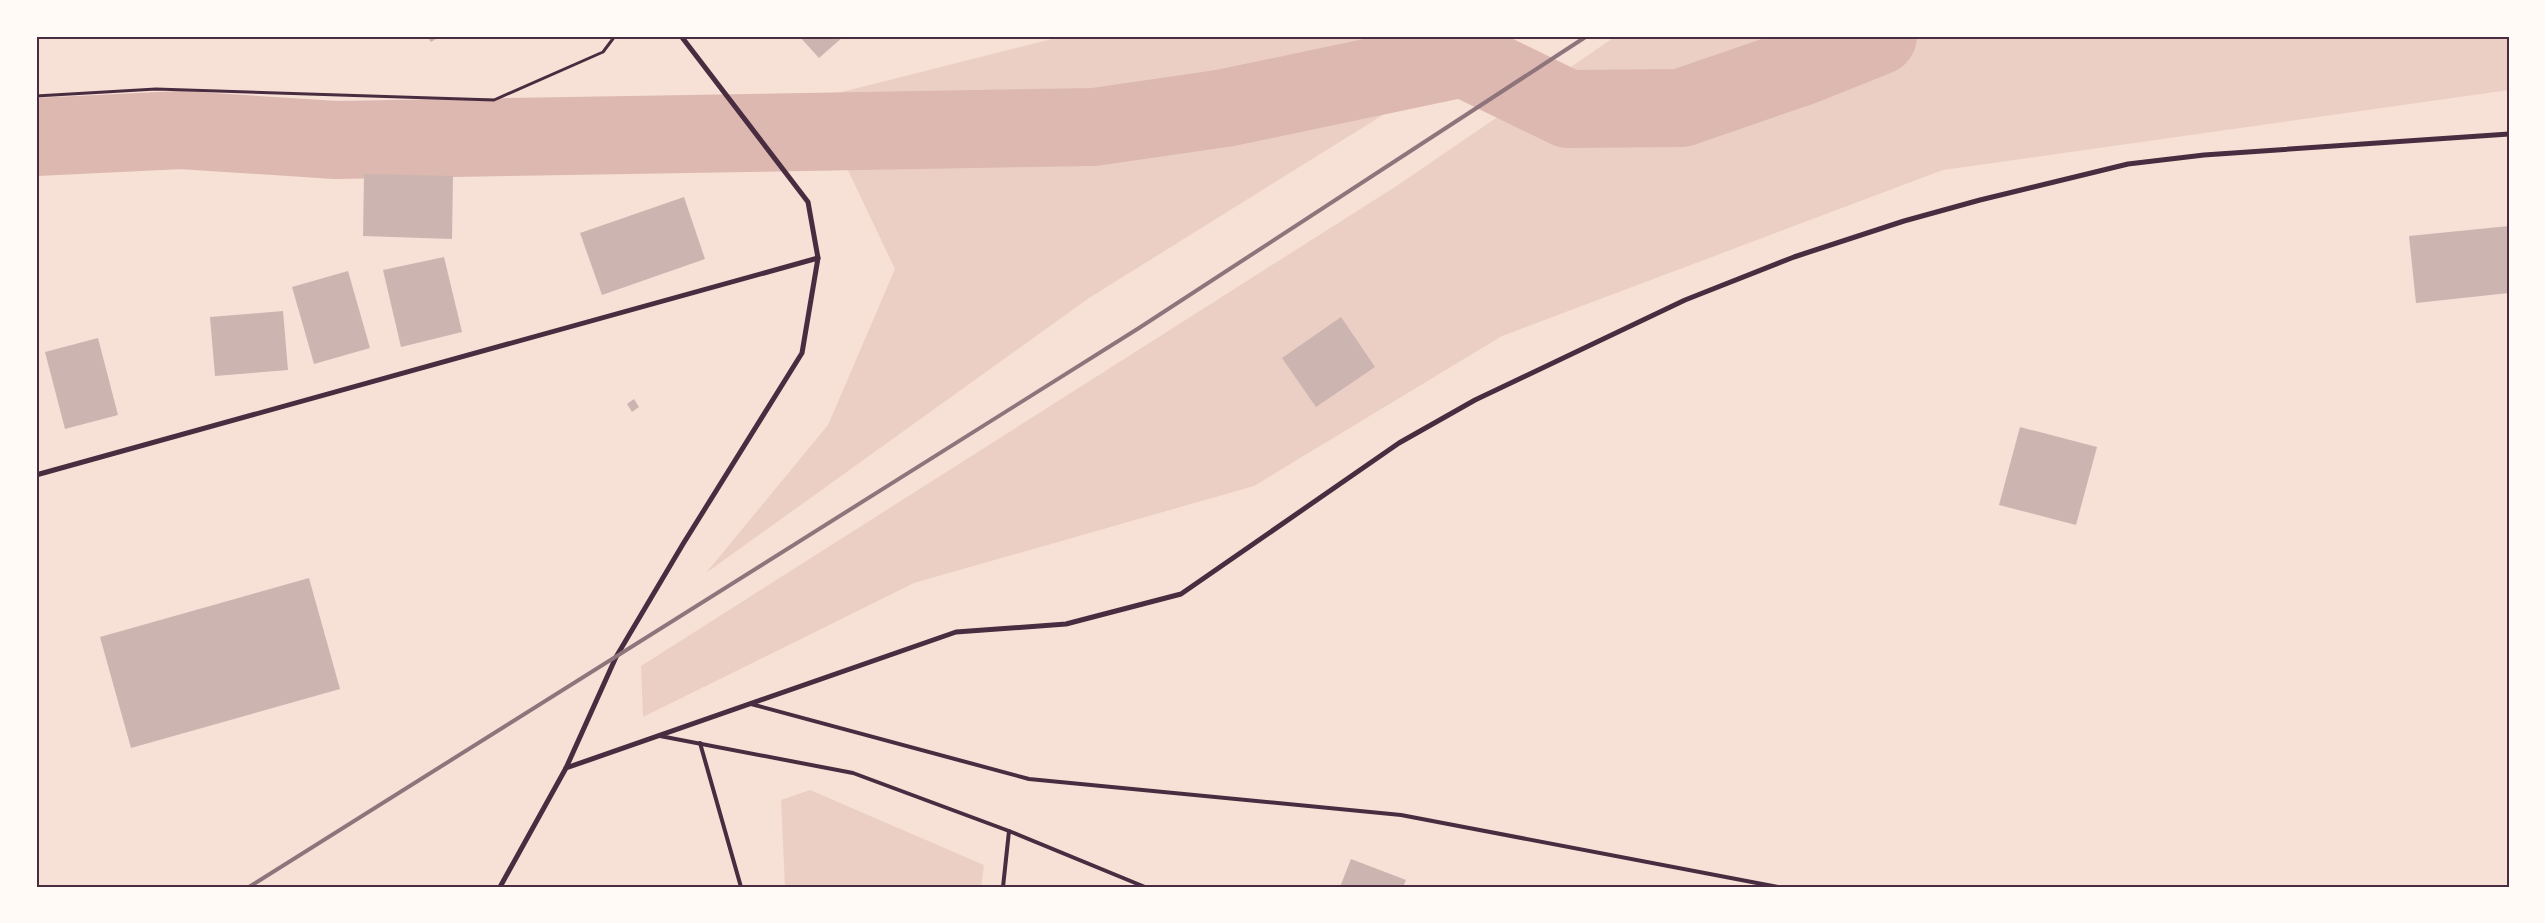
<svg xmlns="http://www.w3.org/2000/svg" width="2545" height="923" font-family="Ubuntu,sans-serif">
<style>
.green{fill:#ebcfc5}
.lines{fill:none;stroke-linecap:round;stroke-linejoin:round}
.river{stroke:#dcb8b0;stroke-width:78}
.building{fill:#ccb4b1}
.path{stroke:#4a2c40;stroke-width:3}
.service{stroke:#4a2c40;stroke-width:4}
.minor{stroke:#4a2c40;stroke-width:5}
.rail{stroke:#8f747c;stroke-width:4}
.neatline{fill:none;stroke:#4a2c40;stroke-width:2}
</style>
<rect width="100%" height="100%" fill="#f7e1d7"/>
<g class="green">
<polygon points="1064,36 1510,36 1089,298 706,573 828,425 895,269 814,99"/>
<polygon points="1616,36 2509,36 2509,90 1943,170 1502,336 1254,486 914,583 643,717 641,666 1398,185"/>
<polygon points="810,790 984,865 981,887 785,887 781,800"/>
</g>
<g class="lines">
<polyline class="river" points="36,137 181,130 336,140 1094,127 1225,108 1463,58 1568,109 1681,108 1803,66 1878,36"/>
</g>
<g class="building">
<polygon points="427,36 441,36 431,42"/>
<polygon points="799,36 844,36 819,58"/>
<polygon points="364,174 453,176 452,239 363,236"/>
<polygon points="684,197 705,259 602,295 580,233"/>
<polygon points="2509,226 2509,293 2416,303 2409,236"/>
<polygon points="444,257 462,332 401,347 383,270"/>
<polygon points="348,271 370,348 314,364 292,287"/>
<polygon points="283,311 288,370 215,376 210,317"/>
<polygon points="1341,317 1375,367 1316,407 1282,358"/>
<polygon points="98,338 118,415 65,429 45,352"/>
<polygon points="634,399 639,407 632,412 627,404"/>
<polygon points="2020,427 2097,447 2076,525 1999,505"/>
<polygon points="309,578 340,689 131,748 100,637"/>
<polygon points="1351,859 1406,880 1403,887 1340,887"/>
</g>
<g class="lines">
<polyline class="path" points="36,96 156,89 494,100 603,52 615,36"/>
<g class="service">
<polyline points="751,704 1029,779 1401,815 1778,887"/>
<polyline points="660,736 853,773 1009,831 1145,887"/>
<polyline points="700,743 741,887"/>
<polyline points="1003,887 1009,831"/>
</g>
<g class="minor">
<polyline points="36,475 818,258"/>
<polyline points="566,768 956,632 1066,624 1181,594 1399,443 1475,400 1685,300 1794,257 1904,221 1980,200 2128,164 2204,155 2509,134"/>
<polyline points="500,887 566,768 616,657 683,544 802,353 818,258 808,202 681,36"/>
</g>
<polyline class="rail" points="249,887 1139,328 1587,36"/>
</g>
<rect width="2545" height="923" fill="none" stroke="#fffaf5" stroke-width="75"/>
<rect x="38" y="38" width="2470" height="848" class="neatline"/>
</svg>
